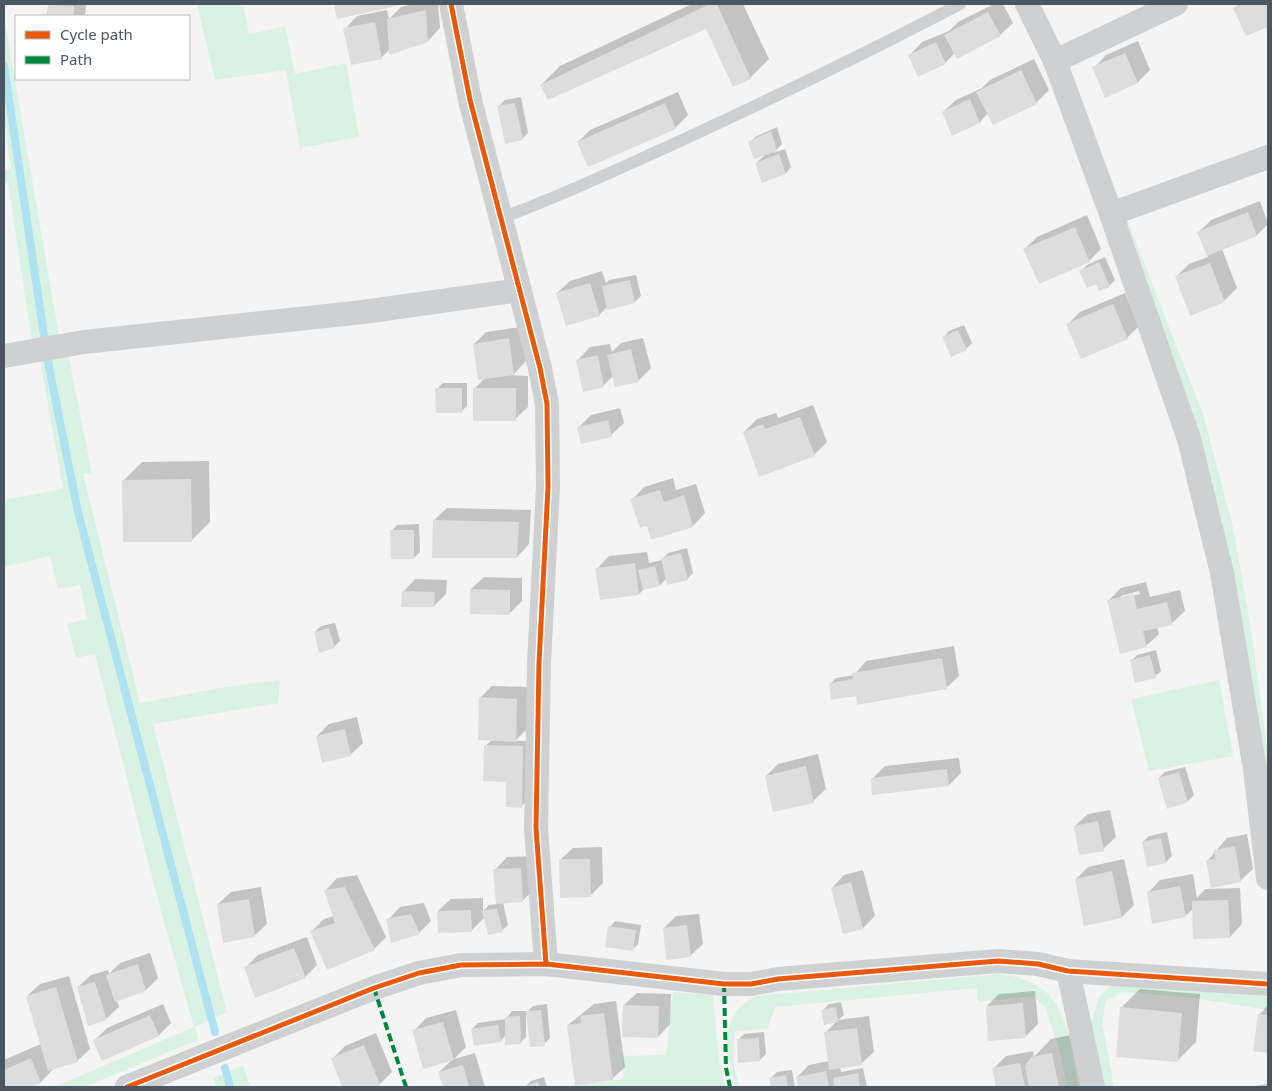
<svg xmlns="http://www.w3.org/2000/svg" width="1272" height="1091" font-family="'Noto Sans',sans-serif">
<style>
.green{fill:#d9f2e3}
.shadow{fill:#0003;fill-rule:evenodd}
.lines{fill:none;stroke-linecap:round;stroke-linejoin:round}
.stream{stroke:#aee2f0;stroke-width:8}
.building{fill:#ddddde}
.service{stroke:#ced0d2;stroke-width:12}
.minor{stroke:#ced0d2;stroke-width:24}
.quiet{stroke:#00873e;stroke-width:4;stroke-dasharray:8 4;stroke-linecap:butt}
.cycleway-casing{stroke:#fff;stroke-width:8}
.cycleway{stroke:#e8590c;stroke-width:5}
</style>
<rect width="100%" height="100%" fill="#f4f4f4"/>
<g class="green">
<polygon points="199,4 243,4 249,34 285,26 295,74 346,63 359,137 300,148 286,70 215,80 197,5"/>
<polygon points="4,16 59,336 67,349 92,474 83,474 140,703 226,687 280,680 278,703 153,724 227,1012 195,1027 198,1040 84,1087 54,1087 194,1027 159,904 95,654 76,658 67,624 87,619 80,585 58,589 50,556 4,567 4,500 63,489 40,360 32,342 8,183 4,183 4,170 11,169 4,117"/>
<polygon points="1084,109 1203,414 1233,527 1251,630 1268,754 1268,794 1222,528"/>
<polygon points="1219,680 1233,756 1149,771 1131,699"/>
<path d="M1000 974C1068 982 1068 1030 1078 1087H1067L1059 1049 1045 1007 1033 996 978 1002 977 988 775 1007 768 1028 734 1032V1067L740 1087H735C728 1052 716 1016 756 996Z"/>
<polygon points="1113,984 1268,997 1268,1010 1194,998 1123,992 1106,1001 1102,1022 1114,1087 1101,1087 1091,1022 1100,995"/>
<polygon points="673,992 713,995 719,1061 725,1087 570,1087 623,1079 622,1056 666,1055"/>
<polygon points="243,1065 250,1087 216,1087 213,1078"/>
</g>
<g class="shadow">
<polygon points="50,4 86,4 85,16 46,16"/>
<polygon points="335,4 399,4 338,17"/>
<polygon points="414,4 438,4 440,28 428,41 390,49 381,58 345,29 357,16 387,10 389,19 401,7"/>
<polygon points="692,4 743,4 769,59 750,78 707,27 541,85 560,66"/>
<polygon points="994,4 1003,4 1013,23 1000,35 955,53 945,63 910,55 922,42 949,31 958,22"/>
<polygon points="1239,4 1268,4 1268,25 1247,35 1235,8"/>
<polygon points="1138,41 1150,70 1138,82 1106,96 1094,68 1106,55"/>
<polygon points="1034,59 1049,90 1037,102 993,124 988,113 980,122 952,134 943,112 956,100 982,88 990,80"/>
<polygon points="678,92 688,115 675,128 588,166 578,142 590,130"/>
<polygon points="521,97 528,133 522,139 499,106 505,100"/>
<polygon points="777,127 782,144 773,153 785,149 791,167 786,173 756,163 766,154 749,143 755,137"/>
<polygon points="1260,201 1268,224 1257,235 1222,249 1237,288 1224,301 1176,277 1189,264 1208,257 1199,232 1211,220"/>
<polygon points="1087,215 1101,249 1089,261 1025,249 1037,237"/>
<polygon points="1105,257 1115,280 1109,286 1081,271 1087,265"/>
<polygon points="602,271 606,283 609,280 636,275 641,296 635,302 607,307 599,315 557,293 570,281"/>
<polygon points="1125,293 1139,326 1127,338 1067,325 1080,312"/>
<polygon points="964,325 972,343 966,349 944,337 949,331"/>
<polygon points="521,327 526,361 514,374 506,375 528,376 528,407 515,419 474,389 485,378 474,344 486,332"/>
<polygon points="643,338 651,368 638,381 613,376 603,386 578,360 590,347 610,344 612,352 621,343"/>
<polygon points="443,383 467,383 467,406 461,412 437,389"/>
<polygon points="813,405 827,442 814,455 744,432 757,419 776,413 778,418"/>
<polygon points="620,408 624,423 611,435 578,428 591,415"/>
<polygon points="209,461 210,522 192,540 123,481 142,462"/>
<polygon points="673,478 676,490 696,484 705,513 693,526 652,538 648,524 632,500 644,487"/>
<polygon points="447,508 531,510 529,544 517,557 434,520"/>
<polygon points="419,524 420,552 414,558 392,531 397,525"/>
<polygon points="687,548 693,573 687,579 667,578 660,585 644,589 639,594 597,569 609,556 647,552 649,563 662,560 668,553"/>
<polygon points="484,577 522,578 522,601 509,614 471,589"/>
<polygon points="415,579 447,580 446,594 434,606 403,592"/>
<path d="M1146 582 1150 597 1180 590 1185 611 1172 623 1157 627 1159 634 1146 646 1108 601 1121 588ZM1139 591 1140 594 1121 598V596Z"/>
<polygon points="335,623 340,641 334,647 315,632 321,626"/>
<polygon points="954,646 959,676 946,688 830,684 836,678 854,675 866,661"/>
<polygon points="1156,650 1161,671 1155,676 1131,661 1137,655"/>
<polygon points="492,686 529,687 528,728 515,741 528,741 527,801 521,806 485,746 492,740 480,698"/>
<polygon points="357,717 363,743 350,755 317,736 329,724"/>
<polygon points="818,754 826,789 813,801 766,776 778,764"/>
<polygon points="959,758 961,773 949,785 872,779 885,766"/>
<polygon points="1185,767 1194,795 1188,801 1159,778 1165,772"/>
<polygon points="1110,810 1116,837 1103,849 1075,826 1088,814"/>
<polygon points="1167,832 1172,856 1166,862 1143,842 1149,836"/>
<polygon points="1247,834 1253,869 1240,881 1208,860 1227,838"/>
<polygon points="602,847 603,883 590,896 560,860 573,848"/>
<polygon points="533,856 535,889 522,901 503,902 508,925 502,930 485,917 471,931 438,911 451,899 483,898 483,911 489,905 497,904 495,870 507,857"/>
<polygon points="1124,859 1134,905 1122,917 1076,879 1088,867"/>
<polygon points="863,870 875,916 863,928 832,888 844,875"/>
<polygon points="1193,874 1197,898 1205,889 1240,888 1242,924 1230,937 1193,909 1185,916 1148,893 1160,880"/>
<polygon points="357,875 386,937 374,949 311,932 324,919 334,916 325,891 337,878"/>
<polygon points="261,887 267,924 254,936 218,904 231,892"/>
<polygon points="424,903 431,921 419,933 388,920 400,907"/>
<polygon points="699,914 703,944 690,956 664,928 676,916"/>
<polygon points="615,921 641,925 638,944 632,950 610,927"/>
<polygon points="307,937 317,965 305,977 245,968 258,955"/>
<polygon points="150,953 158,978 146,990 117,1000 119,1007 106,1019 78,987 91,975 108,970 109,974 120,963"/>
<polygon points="69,976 90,1049 77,1061 54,1068 41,1082 28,1087 4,1087 4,1060 41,1044 27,996 40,984"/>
<polygon points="1140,989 1200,994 1196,1042 1177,1061 1121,1008"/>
<polygon points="1035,991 1038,1024 1025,1037 987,1006 999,994"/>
<polygon points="637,993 671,994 670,1024 658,1037 624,1005"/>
<polygon points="616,1001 625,1067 612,1079 568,1025 594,1004"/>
<polygon points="841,1002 844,1015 838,1020 869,1016 874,1052 861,1064 840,1067 841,1072 863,1068 867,1087 799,1087 797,1077 809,1065 829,1061 825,1033 837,1021 823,1010 829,1004"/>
<polygon points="163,1004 171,1023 159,1035 103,1059 95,1040 107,1028"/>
<polygon points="547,1004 550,1038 544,1044 528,1014 526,1014 526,1037 520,1043 506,1035 500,1041 472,1029 478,1023 506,1019 512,1011 526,1011 526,1013 533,1006"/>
<polygon points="1268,1005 1268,1052 1254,1049 1260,1014"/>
<polygon points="456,1010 466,1047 454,1059 475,1053 485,1087 444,1087 439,1072 452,1060 414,1031 426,1018"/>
<polygon points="764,1032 766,1054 760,1060 738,1040 744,1034"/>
<polygon points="376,1033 392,1072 380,1084 372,1087 343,1087 332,1059 345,1046"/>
<polygon points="1071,1035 1081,1087 997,1087 994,1068 1006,1056 1033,1051 1034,1057 1051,1039"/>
<polygon points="792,1070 795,1087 772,1087 771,1078 777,1072"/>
<polygon points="544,1077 547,1087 525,1087 531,1081"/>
<polygon points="1267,1084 1267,1087 1249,1087"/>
</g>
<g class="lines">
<g class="stream">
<polyline points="4,66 48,362 78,512 215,1032"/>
<polyline points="225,1068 230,1087"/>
</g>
</g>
<g class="building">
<polygon points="334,4 401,4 401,5 337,19"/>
<polygon points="710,4 717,4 751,79 733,87 706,29 548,100 540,85"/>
<polygon points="1242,4 1268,4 1268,27 1246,36 1233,8"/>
<polygon points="48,5 74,6 74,16 47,16"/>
<polygon points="426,10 428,42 389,55 387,19"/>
<polygon points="988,12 1001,36 957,59 944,35"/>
<polygon points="375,22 382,59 351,65 343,28"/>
<polygon points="936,42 946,64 918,77 908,55"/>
<polygon points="1125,53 1138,83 1105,98 1092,67"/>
<polygon points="1021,70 1037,104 993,125 976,92"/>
<polygon points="970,99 980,123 952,136 942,112"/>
<polygon points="515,103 523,140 505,144 497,106"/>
<polygon points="665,103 676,129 588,167 577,142"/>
<polygon points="771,131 777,151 754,159 748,142"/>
<polygon points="779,154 786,174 762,183 755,163"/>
<polygon points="1248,212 1257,236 1207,256 1197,232"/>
<polygon points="1075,227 1090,262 1039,284 1023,249"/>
<polygon points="1099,262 1110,287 1099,291 1096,284 1087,288 1079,271"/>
<polygon points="1210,263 1225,302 1190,316 1175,276"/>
<polygon points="630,280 635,303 607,310 602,286"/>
<polygon points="590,283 600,316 566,326 556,293"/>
<polygon points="1113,304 1128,339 1081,359 1066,324"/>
<polygon points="958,330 967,350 951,357 942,337"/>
<polygon points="509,338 514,375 478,380 473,344"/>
<polygon points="631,349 639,382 615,387 607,355"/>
<polygon points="598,355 604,387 583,392 576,360"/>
<polygon points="435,388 462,388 462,413 436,413"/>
<rect x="473" y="388" width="43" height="33"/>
<polygon points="800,417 815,456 759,477 743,432 763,424 765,429"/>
<polygon points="608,420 612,437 581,444 577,427"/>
<polygon points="191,479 192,542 123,542 122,480"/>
<polygon points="660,490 664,502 684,495 693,527 651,540 647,526 640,528 630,499"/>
<polygon points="433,520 519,522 517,558 432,558"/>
<polygon points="390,530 414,530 414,559 391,559"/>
<polygon points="681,553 688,580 667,585 661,558"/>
<polygon points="635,563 639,595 600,600 595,568"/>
<polygon points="655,566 660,586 643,590 638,570"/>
<polygon points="470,589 510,590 510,615 470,614"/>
<polygon points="402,591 435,592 434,607 401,607"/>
<polygon points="1134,594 1137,609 1167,602 1173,625 1143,631 1147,647 1120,654 1107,600"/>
<polygon points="329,628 335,648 319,653 314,632"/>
<polygon points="1150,655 1156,678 1135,683 1130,660"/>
<polygon points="942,658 947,689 857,705 856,696 831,700 829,683 853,679 852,673"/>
<polygon points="479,697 517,699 516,742 478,740"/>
<polygon points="345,729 351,756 322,763 316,736"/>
<polygon points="484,745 523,746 522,808 506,807 506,782 483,781"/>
<polygon points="806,766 814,803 773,812 765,776"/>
<polygon points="947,769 949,786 872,795 871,778"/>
<polygon points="1179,772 1188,802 1167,809 1158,778"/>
<polygon points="1098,821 1104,851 1079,855 1074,826"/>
<polygon points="1161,838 1166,863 1147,867 1142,842"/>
<polygon points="1235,846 1241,882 1211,888 1206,860 1215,859 1214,850"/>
<polygon points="559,859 590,859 591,897 560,898"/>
<polygon points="521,868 523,902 496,904 493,869"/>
<polygon points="1112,871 1122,918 1084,926 1075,879"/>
<polygon points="851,882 863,929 843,934 831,888"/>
<polygon points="1180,886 1186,917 1152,924 1147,892"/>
<polygon points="345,887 375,950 327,970 310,931 335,923 324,890"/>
<polygon points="249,899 255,937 223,943 217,904"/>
<polygon points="1228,900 1230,938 1193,939 1192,901"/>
<polygon points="497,908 503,932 488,935 482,911"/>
<polygon points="471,910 472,932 438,933 437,911"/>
<polygon points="411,914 420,934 391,943 386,919"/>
<polygon points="687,925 691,957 666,960 663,928"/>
<polygon points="608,926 636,930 633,951 605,947"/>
<polygon points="294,948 306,978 255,998 244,967"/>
<polygon points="138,964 146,991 115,1002 106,975"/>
<polygon points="95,982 107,1020 88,1026 77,987"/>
<polygon points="56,987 78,1062 48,1071 26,996"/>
<polygon points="1023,1003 1026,1038 988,1041 986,1006"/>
<polygon points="623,1005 659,1006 658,1038 622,1037"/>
<polygon points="836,1007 838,1022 824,1025 821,1010"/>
<polygon points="1120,1007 1182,1013 1178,1062 1116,1057"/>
<polygon points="541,1010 545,1046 530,1047 526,1011"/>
<polygon points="604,1013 613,1080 575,1086 567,1025 581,1023 580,1016"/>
<polygon points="1258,1014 1268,1015 1268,1053 1253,1051"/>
<polygon points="150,1015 159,1036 102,1061 93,1040"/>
<polygon points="520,1016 521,1044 505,1045 505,1017"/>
<polygon points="443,1022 454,1060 423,1069 412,1030"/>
<polygon points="498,1025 501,1042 474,1046 471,1029"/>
<polygon points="857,1028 862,1065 829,1070 824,1032"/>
<polygon points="759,1038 760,1061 738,1063 737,1039"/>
<polygon points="364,1045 380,1085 376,1087 342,1087 331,1058"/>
<polygon points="1052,1053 1059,1087 1029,1087 1025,1066 1031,1057"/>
<polygon points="31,1058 41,1083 31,1087 4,1087 4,1070"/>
<polygon points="1020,1063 1025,1087 996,1087 992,1068"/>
<polygon points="463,1065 469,1087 443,1087 438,1072"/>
<polygon points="826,1071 829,1087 798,1087 796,1077"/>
<polygon points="858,1073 860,1087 834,1087 833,1078"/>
<polygon points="786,1075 788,1087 771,1087 769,1078"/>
<polygon points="538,1082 540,1087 522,1087"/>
</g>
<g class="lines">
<path class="service" d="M501 218C562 196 620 168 678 142 773 98 867 53 960 4"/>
<g class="minor">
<polyline points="451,4 470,100 540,368 547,404 548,487 539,663 536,828 546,964"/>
<polyline points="1027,4 1055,61 1111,214 1189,439 1222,573 1255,769 1268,878"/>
<polyline points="1055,61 1176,4"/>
<polyline points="1111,214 1268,157"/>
<polyline points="4,356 84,342 363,312 520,290"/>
<polyline points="1068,971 1093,1087"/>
<polyline points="127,1087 374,988 419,973 461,965 546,964 724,984 751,984 778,979 998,961 1038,964 1068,971 1268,984"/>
</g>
<g class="quiet">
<polyline points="724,984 726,1068 730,1087"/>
<polyline points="374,988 406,1087"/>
</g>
<g class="cycleway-casing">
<g id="cycleway">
<polyline points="451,4 470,100 540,368 547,404 548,487 539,663 536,828 546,964"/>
<polyline points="127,1087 374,988 419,973 461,965 546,964 724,984 751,984 778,979 998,961 1038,964 1068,971 1268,984"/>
</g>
</g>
<use href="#cycleway" class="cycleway"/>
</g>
<rect width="1272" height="1091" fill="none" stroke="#4a5661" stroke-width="10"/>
<rect x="15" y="15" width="175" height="65" fill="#ffffff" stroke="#b7bbc0"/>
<rect x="25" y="31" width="25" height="8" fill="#e8590c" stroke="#b7bbc0"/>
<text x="60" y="40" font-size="15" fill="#4a5661">Cycle path</text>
<rect x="25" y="56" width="25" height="8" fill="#00873e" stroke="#b7bbc0"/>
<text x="60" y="65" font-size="15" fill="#4a5661">Path</text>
</svg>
